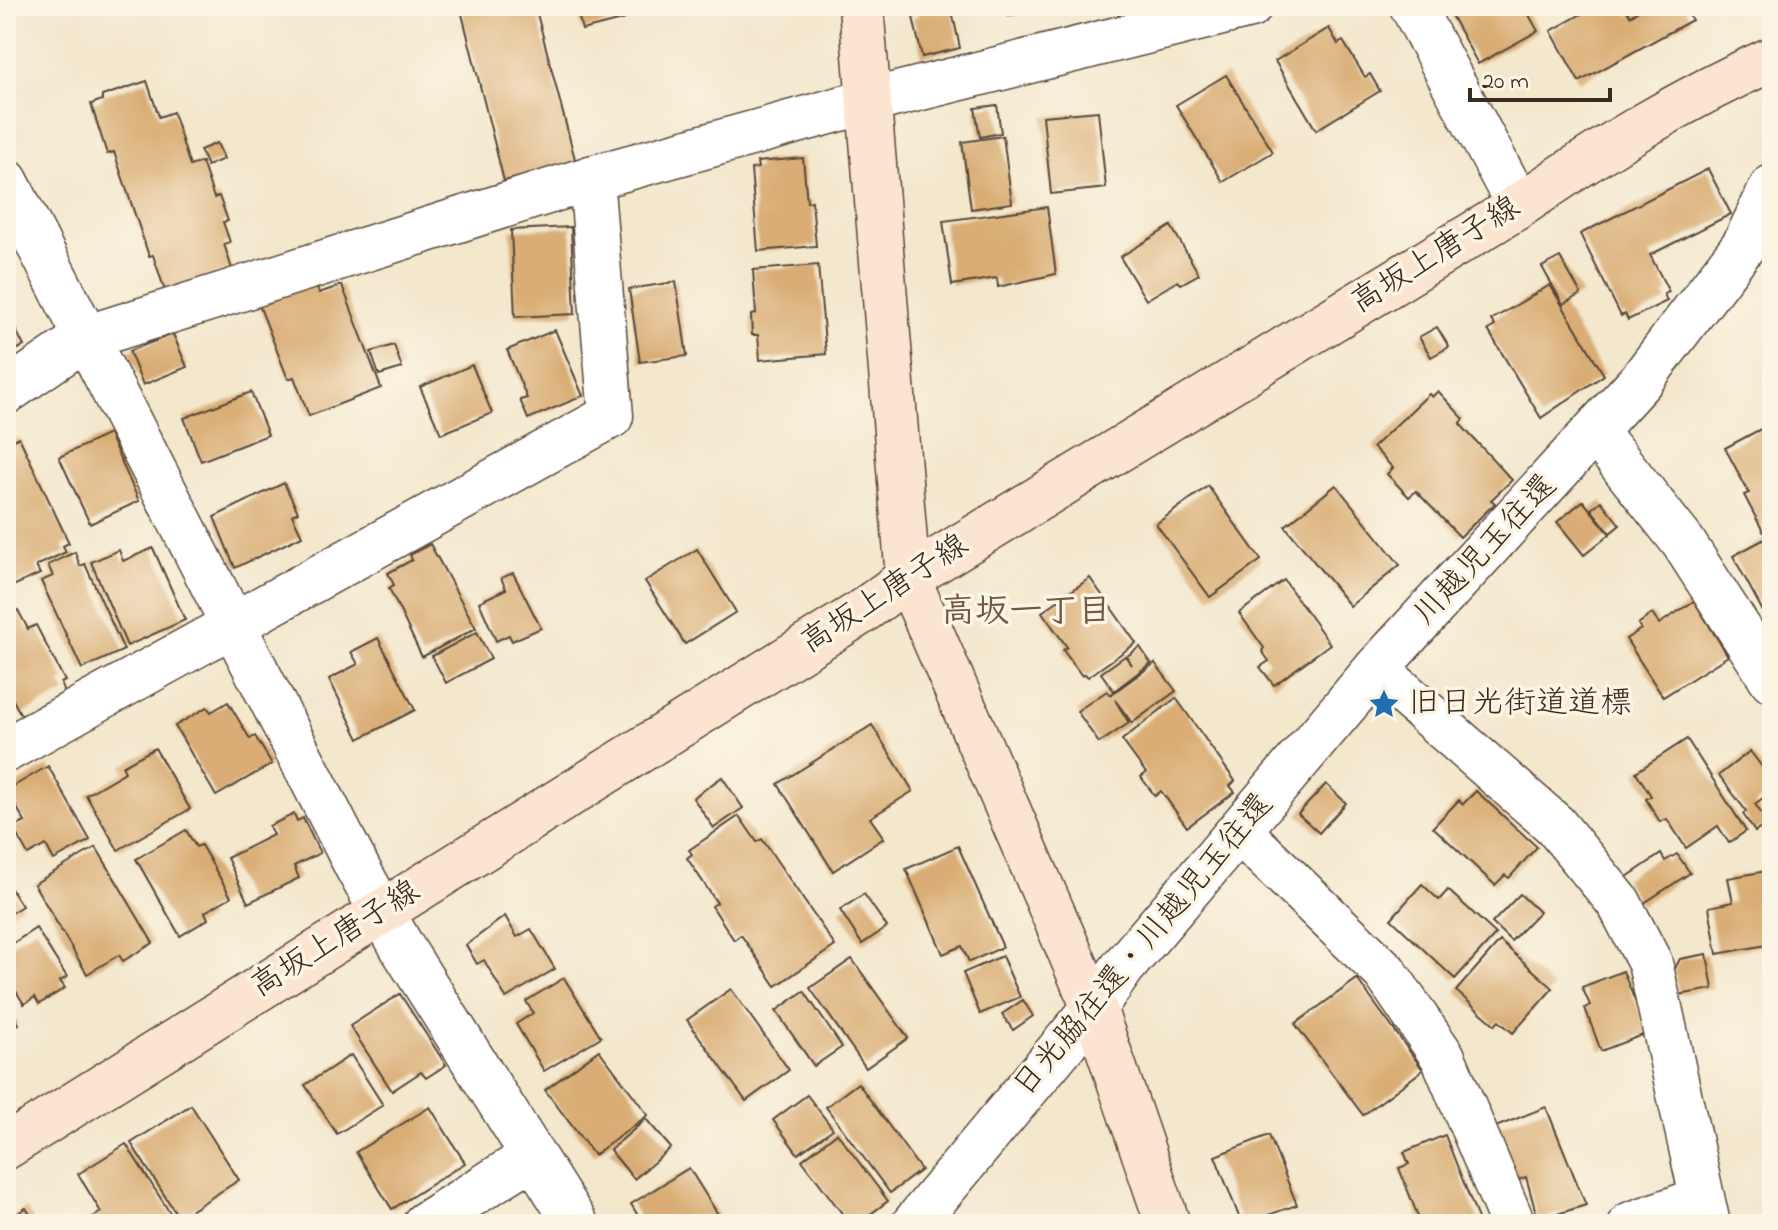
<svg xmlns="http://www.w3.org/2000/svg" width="1778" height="1230" font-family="'Indie Flower','Klee One',sans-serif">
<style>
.building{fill:#d9ad75}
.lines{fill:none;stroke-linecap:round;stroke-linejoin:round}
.street-casing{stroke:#574638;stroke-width:47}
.secondary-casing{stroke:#574638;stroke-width:47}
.street{stroke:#fff;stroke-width:44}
.secondary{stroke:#fce5d0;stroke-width:44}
.labels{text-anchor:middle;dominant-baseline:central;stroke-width:7;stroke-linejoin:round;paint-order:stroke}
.street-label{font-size:32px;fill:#3b2a1e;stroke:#fcf5e5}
.poi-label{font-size:32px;fill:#3b2a1e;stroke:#fcf5e5;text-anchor:start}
.neighbourhood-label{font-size:34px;font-weight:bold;fill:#72583c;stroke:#fcf5e5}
</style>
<rect width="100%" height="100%" fill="#fcf5e5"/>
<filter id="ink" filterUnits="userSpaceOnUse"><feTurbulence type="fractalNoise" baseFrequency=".0125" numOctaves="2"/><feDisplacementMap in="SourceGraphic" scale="16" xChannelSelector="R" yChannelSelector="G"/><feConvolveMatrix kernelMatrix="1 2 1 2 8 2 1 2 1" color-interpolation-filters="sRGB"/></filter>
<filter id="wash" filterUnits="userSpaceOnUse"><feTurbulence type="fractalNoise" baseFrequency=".006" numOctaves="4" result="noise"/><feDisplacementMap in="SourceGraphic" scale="32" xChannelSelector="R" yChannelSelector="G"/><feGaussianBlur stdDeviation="1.8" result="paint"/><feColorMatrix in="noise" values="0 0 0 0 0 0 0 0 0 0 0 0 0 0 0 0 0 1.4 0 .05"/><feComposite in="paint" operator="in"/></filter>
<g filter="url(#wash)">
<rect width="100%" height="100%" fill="#f3e7cc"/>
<g id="blocks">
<g class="building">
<polygon points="460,6 535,6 576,163 504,181"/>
<polygon points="576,6 622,6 625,19 582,30"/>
<polygon points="915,6 951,6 960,48 922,57 913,17 918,16"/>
<polygon points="1007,6 1043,6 1043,7 1009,16"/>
<polygon points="1446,6 1524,6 1538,31 1478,64"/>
<polygon points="1596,6 1624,6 1630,16 1647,6 1684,6 1692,20 1579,82 1551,31"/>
<polygon points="1329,28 1338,44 1343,41 1365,77 1370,74 1380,91 1316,130 1275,61"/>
<polygon points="1226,75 1273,152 1223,182 1176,105"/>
<polygon points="147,81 159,117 173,112 190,166 202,162 214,198 219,196 228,221 223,222 230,242 224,244 232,269 165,291 153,255 149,256 114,152 107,154 91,104 102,100 102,96"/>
<polygon points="997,105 1001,133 980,137 975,108"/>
<polygon points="1098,111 1106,188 1051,194 1043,116"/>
<polygon points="1003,136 1012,203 971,209 962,142"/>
<polygon points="217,143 224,159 207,166 200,150"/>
<polygon points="803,158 807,202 812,201 816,246 758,251 751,169 758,168 757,162"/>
<polygon points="1708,169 1731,214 1650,255 1669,292 1664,294 1667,301 1628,320 1625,314 1621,316 1580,234"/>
<polygon points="1047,207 1056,274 998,287 997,278 952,285 943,221"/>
<polygon points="1171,226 1199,274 1181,284 1178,281 1146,300 1120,257"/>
<polygon points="571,227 575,314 515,317 511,230"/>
<polygon points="1560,257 1581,294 1563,304 1542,267"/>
<polygon points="818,265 826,354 760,360 758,335 752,335 751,315 756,314 753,270"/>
<polygon points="312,275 319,293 342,285 381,388 309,416 294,377 288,379 256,297"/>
<polygon points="676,282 687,356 640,362 629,289"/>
<polygon points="1550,285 1604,375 1541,418 1488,330 1495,326 1491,320"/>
<polygon points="6,310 24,346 6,355"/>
<polygon points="1437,327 1449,347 1431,357 1419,337"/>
<polygon points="555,330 583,396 528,419 520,400 527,398 507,350"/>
<polygon points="173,334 187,367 143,385 129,351"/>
<polygon points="394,345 402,368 379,375 371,352"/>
<polygon points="472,365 492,413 441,434 420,387"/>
<polygon points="1438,391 1464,419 1460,424 1512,480 1491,500 1495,503 1460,537 1416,491 1409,497 1387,474 1393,468 1373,447 1429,394 1432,397"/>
<polygon points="251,392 268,435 201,461 184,418"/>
<polygon points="1772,423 1772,531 1765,535 1744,495 1749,493 1725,448"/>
<polygon points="109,434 139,501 90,524 59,457"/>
<polygon points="19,437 69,543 63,546 66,552 36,566 40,574 6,589 6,444"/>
<polygon points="284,483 298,512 292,515 302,536 235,568 214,517"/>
<polygon points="1336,485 1400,565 1350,606 1285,526"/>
<polygon points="1208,486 1261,560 1210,597 1156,524"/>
<polygon points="1583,501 1610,534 1584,555 1557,522"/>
<polygon points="1601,501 1620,525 1610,533 1591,509"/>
<polygon points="1772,535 1772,611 1765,615 1733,556"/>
<polygon points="430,544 476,628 422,657 389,588 394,585 388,573 412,560 410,555"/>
<polygon points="153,548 185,620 127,646 91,562 119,550 123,561"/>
<polygon points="697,549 736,612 685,644 645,581"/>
<polygon points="75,552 80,566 85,564 124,650 82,669 41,581 53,576 48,565"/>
<polygon points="513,573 541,628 512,641 509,635 496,641 479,602 506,589 501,578"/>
<polygon points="1090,578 1136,643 1088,677 1085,674 1082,676 1063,650 1067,647 1042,612"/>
<polygon points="1284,580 1330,644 1274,685 1260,667 1269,661 1262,651 1264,648 1239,613"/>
<polygon points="6,598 14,613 18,610 28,629 36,625 65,681 61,683 65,693 21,715 6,687"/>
<polygon points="1694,601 1728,656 1663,697 1626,639 1641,629 1638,624 1652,614 1659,624"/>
<polygon points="477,632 491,659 446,683 432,656"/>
<polygon points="378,638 415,710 359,739 329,679 358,664 351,652"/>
<polygon points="1140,647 1151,663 1114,691 1101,673 1125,656 1132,665 1127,656"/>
<polygon points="1155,663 1176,691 1132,723 1115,700 1129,723 1099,743 1077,711 1107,691 1110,695"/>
<polygon points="1176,698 1235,781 1230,786 1235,792 1187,827 1161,791 1155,796 1141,777 1146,773 1122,740"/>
<polygon points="228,702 250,739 255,736 272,764 216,796 175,726 207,707 211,712"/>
<polygon points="872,725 913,791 870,818 884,838 833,871 778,784"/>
<polygon points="1687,739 1746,831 1729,843 1718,826 1686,848 1667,819 1660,822 1646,799 1651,796 1636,772"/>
<polygon points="155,748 190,809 118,850 86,795 125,772 122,766"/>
<polygon points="1750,751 1772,780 1772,791 1755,804 1768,823 1755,832 1743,814 1746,811 1719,775"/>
<polygon points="48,766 90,840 54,860 46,845 28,855 13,828 25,822 7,790"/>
<polygon points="722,777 743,808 714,828 693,798"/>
<polygon points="1326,784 1346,803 1319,833 1298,814"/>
<polygon points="1476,791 1537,847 1509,878 1505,875 1495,885 1433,827 1459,800 1463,804"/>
<polygon points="294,814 297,821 303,818 320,853 294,866 299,878 248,903 227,858 273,835 269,826"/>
<polygon points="739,816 757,842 762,839 835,946 776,986 741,935 734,940 712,906 717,903 687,858 692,854 689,850"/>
<polygon points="186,830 196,847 201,845 231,897 205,912 208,919 180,936 136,859"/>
<polygon points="958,846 1003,947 969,962 962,946 943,954 906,869"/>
<polygon points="96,847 153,943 123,961 119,955 87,974 34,884"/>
<polygon points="1661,854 1665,861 1677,854 1690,873 1641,905 1624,879"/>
<polygon points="1772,870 1772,944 1717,954 1709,907 1733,902 1728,878"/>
<polygon points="6,881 22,906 6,916"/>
<polygon points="1422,884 1439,900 1448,890 1496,934 1455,979 1391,919"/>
<polygon points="864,894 887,927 862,944 840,910"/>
<polygon points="1520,894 1539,912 1511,941 1492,923"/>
<polygon points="505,916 517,937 531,929 555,969 506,998 484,960 477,964 466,945"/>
<polygon points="36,928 67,977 60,981 65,988 39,1004 35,997 24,1004 6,975 6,948"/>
<polygon points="1500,941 1553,988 1513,1033 1499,1021 1495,1025 1456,991"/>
<polygon points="1707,954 1713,989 1678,995 1674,970 1680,959"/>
<polygon points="1002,956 1020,997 980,1014 963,973"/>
<polygon points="852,959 908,1038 866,1068 810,988"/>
<polygon points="1623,971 1648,1033 1601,1051 1585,1008 1590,1005 1582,987"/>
<polygon points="564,978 601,1037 544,1071 516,1024 533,1013 526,1001"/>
<polygon points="1357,979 1423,1070 1363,1115 1295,1024"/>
<polygon points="731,989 789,1070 746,1101 687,1020"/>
<polygon points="804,991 842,1047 814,1066 776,1011"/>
<polygon points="400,994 446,1065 426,1078 421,1072 392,1091 350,1026"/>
<polygon points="1023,1000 1033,1016 1013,1030 1002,1014"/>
<polygon points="6,1004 19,1024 6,1031"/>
<polygon points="599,1050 648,1115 594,1155 545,1090"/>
<polygon points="351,1055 383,1105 337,1134 305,1085"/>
<polygon points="858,1083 921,1170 890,1193 826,1107"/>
<polygon points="807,1095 833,1129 798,1154 773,1120"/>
<polygon points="191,1105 239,1180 179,1218 131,1143"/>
<polygon points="430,1107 465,1163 392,1209 356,1152"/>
<polygon points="1546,1107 1586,1205 1538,1220 1526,1177 1515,1181 1493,1128"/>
<polygon points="646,1119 671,1148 634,1179 610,1150"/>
<polygon points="837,1133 888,1201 857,1224 850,1224 802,1160"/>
<polygon points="1269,1135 1297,1205 1242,1224 1215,1156"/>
<polygon points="1445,1135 1480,1224 1421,1224 1399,1168 1409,1164 1404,1152"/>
<polygon points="126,1144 177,1224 82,1224 101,1212 78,1174"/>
<polygon points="689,1168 719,1216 706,1224 643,1224 631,1204"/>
<polygon points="26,1208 36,1224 6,1224 6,1221"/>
</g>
</g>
</g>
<g filter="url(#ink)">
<use href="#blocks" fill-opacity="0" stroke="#574638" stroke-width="2"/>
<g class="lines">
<g class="street-casing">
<g id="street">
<polyline points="1412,6 1519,206"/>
<polyline points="6,181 359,871 403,949 576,1224"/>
<polyline points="6,392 85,338 591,178 869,101 1250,6"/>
<polyline points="1596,432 1683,542 1772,680"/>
<polyline points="1376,669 1555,825 1619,903 1650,963 1708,1224"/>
<polyline points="6,750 611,416 591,178"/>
<polyline points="1239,831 1385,972 1443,1057 1513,1224"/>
<polyline points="425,1224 533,1156"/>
<polyline points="914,1224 1094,1008 1123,967 1376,669 1642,379 1744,245 1772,187"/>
<polyline points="1631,1224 1702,1199"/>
</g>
</g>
<g class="secondary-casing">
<g id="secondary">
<polyline points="861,6 908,578 1094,1008 1168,1224"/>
<path d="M6 1147 860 613 908 578 1519 206C1600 150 1682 99 1772 59"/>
</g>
</g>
<use href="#street" class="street"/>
<use href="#secondary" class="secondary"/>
</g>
</g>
<defs>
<g id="sight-bare" transform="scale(2.4)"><path d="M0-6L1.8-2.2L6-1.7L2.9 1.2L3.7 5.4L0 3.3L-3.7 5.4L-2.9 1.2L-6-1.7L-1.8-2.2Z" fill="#1f6fb2" stroke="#fcf5e5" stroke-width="2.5" paint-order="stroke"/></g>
</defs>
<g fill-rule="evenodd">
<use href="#sight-bare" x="1384" y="704"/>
</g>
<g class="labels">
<g class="street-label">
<text transform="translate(1436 256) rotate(-32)">高坂上唐子線</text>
<text transform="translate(1486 551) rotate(-47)">川越児玉往還</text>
<text transform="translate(885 595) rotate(-33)">高坂上唐子線</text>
<text transform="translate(336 940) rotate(-32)">高坂上唐子線</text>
<text transform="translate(1144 946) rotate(-50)">日光脇往還・川越児玉往還</text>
</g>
<g class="poi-label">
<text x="1408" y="704">旧日光街道道標</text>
</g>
<g class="neighbourhood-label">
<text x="1026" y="613">高坂一丁目</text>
</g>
</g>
<rect width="1778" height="1230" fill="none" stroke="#fcf5e5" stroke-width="32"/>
<path d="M1470 88v12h140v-12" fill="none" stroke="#3b2a1e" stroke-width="4"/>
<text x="1482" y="88" font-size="24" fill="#3b2a1e" stroke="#fcf5e5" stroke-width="6" paint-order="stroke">20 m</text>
</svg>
